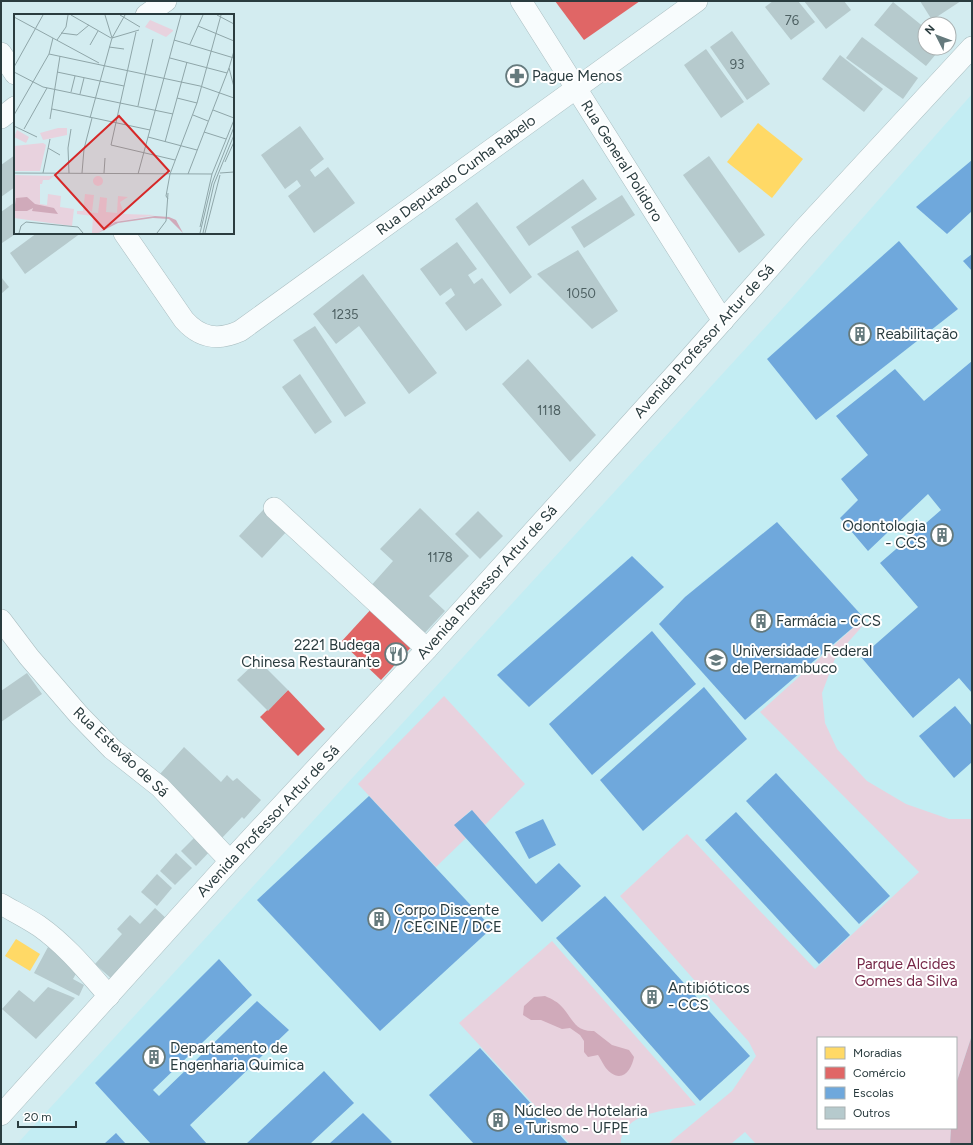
<svg xmlns="http://www.w3.org/2000/svg" width="973" height="1145" font-family="Figtree,sans-serif">
<style>
.built{fill:#c3edf3;fill-rule:evenodd}
.green{fill:#e8d2de}
.water{fill:#d0aaba}
.homes{fill:#ffd966}
.shops{fill:#e06666}
.schools{fill:#6fa8dc}
.building{fill:#b6cacd}
.lines{fill:none;stroke-linecap:round;stroke-linejoin:round}
.minor-casing{stroke:#aabec1;stroke-width:22}
.minor{stroke:#f8fcfd;stroke-width:21}
.labels{text-anchor:middle;dominant-baseline:central;stroke-width:4;stroke-linejoin:round;paint-order:stroke}
.number-label{font-size:13px;fill:#4d6062}
.poi-label{font-size:15px;fill:#2a3c3f;stroke:#fff;text-anchor:start}
.street-label{font-size:15px;fill:#2a3c3f;stroke:#fff}
.park-label{font-size:15px;fill:#762848;stroke:#fff}
.inset-road{fill:none;stroke:#8fa6a9;stroke-width:1}
.view{fill:#d62828;fill-opacity:0.15;stroke:#d62828;stroke-width:2}
.inset-edge{fill:none;stroke:#2a3c3f;stroke-width:2}
</style>
<rect width="100%" height="100%" fill="#d3ecf0"/>
<path class="built" d="M972 94V1144H17L791 299ZM818 1038H956V1128H818Z"/>
<g class="green">
<polygon points="864,618 866,622 836,656 822,693 825,723 837,749 867,781 906,804 949,819 972,819 972,1035 956,1084 956,1038 818,1038 818,1128 951,1128 950,1144 756,1144 745,1132 731,1144 668,1144 732,1091 756,1056 749,1042 620,896 687,834 815,969 919,872 760,712"/>
<polygon points="444,696 525,784 485,825 471,810 455,825 466,838 436,867 358,784"/>
<path d="M552 941 696 1105C675 1109 634 1111 624 1132 622 1136 620 1139 621 1144H570L459 1023Z"/>
</g>
<g class="water">
<path d="M545 996C552 999 558 1002 563 1008 573 1020 576 1032 594 1031L612 1045 629 1050 634 1057C632 1068 624 1082 611 1073 605 1069 602 1061 598 1055L588 1057 584 1052V1041L580 1035 570 1028 562 1029 541 1020H531L523 1015 524 1006 534 997Z"/>
<polygon points="972,1035 972,1144 950,1144 951,1128 956,1128 956,1084"/>
</g>
<g class="homes">
<polygon points="758,123 803,159 772,198 727,162"/>
<polygon points="16,939 40,954 30,971 5,956"/>
</g>
<g class="shops">
<polygon points="555,1 640,1 584,40"/>
<polygon points="374,606 414,644 381,680 341,642"/>
<polygon points="288,690 325,729 298,756 260,717"/>
</g>
<g class="schools">
<polygon points="972,160 972,211 947,234 916,207"/>
<polygon points="899,241 958,309 816,420 767,359"/>
<polygon points="972,254 972,271 963,261"/>
<polygon points="972,361 972,693 959,678 913,718 861,657 918,607 880,563 941,510 928,494 868,551 840,518 858,500 841,479 868,455 836,416 895,369 924,401"/>
<polygon points="777,522 864,618 745,720 659,624 685,597"/>
<polygon points="632,556 664,587 529,707 497,675"/>
<polygon points="652,631 696,684 592,775 549,724"/>
<polygon points="704,687 747,739 643,831 600,780"/>
<polygon points="955,706 972,726 972,762 954,778 919,736"/>
<polygon points="776,773 890,896 859,924 746,801"/>
<polygon points="369,796 492,928 380,1031 257,900"/>
<polygon points="472,810 536,884 559,863 581,886 542,922 454,825"/>
<polygon points="736,812 850,935 819,964 705,840"/>
<polygon points="543,819 556,845 529,859 515,832"/>
<polygon points="605,896 750,1056 700,1101 556,938"/>
<polygon points="219,959 252,995 153,1090 159,1096 257,1001 289,1030 190,1125 207,1144 151,1144 95,1083"/>
<polygon points="480,1048 568,1144 474,1144 429,1095"/>
<polygon points="324,1071 354,1103 310,1144 246,1144"/>
<polygon points="363,1113 392,1142 389,1144 329,1144"/>
<polygon points="116,1133 126,1144 104,1144"/>
</g>
<g class="building">
<polygon points="773,1 798,1 815,22 791,40 765,7"/>
<polygon points="804,1 844,1 851,10 826,29"/>
<polygon points="920,1 961,1 932,20"/>
<polygon points="893,2 925,28 925,48 941,48 926,66 874,25"/>
<polygon points="732,31 770,84 747,100 710,47"/>
<polygon points="862,37 918,78 903,99 846,58"/>
<polygon points="706,49 744,102 721,118 684,65"/>
<polygon points="840,55 883,89 864,112 822,79"/>
<polygon points="300,126 324,159 310,170 315,177 328,167 355,203 314,233 288,196 301,186 297,180 285,189 261,155"/>
<polygon points="15,155 15,187 1,197 1,165"/>
<polygon points="709,156 765,235 739,253 683,175"/>
<polygon points="583,179 597,199 529,246 516,227"/>
<polygon points="622,195 635,215 584,248 571,227"/>
<polygon points="15,202 15,233 17,233 2,243 1,212"/>
<polygon points="477,202 532,277 510,294 455,219"/>
<polygon points="37,233 81,233 25,274 10,253"/>
<polygon points="457,242 477,269 468,275 474,284 482,278 502,305 466,331 445,303 455,295 451,288 440,296 420,269"/>
<polygon points="578,250 618,311 592,329 537,274"/>
<polygon points="363,274 437,373 409,394 359,326 336,344 313,314"/>
<polygon points="1,277 9,287 1,294"/>
<polygon points="315,326 366,403 345,417 293,340"/>
<polygon points="528,359 596,435 570,462 502,384"/>
<polygon points="300,374 332,422 315,434 282,387"/>
<polygon points="265,508 288,530 262,558 239,536"/>
<polygon points="420,508 469,556 429,596 445,611 422,636 369,588 393,561 380,549"/>
<polygon points="478,511 503,536 480,559 455,534"/>
<polygon points="258,660 288,690 268,711 237,680"/>
<polygon points="27,673 42,694 1,722 1,691"/>
<polygon points="184,747 221,782 227,775 233,781 237,778 261,800 244,819 242,817 221,839 185,802 187,800 160,774"/>
<polygon points="198,834 212,849 196,866 181,851"/>
<polygon points="176,853 192,868 175,885 160,871"/>
<polygon points="157,874 172,888 157,906 141,892"/>
<polygon points="155,908 168,920 113,980 95,964 122,934 117,929 130,915 140,924"/>
<polygon points="48,947 71,959 78,970 73,979 84,985 79,996 34,973"/>
<polygon points="48,987 75,998 36,1039 2,1009 19,990 34,1002"/>
</g>
<g class="lines">
<g class="minor-casing">
<g id="minor">
<polyline points="521,1 723,321"/>
<polyline points="146,15 166,1"/>
<polyline points="1,53 15,74"/>
<polyline points="1,118 15,107"/>
<path d="M124 233 184 320C200 338 218 341 240 331L697 1"/>
<polyline points="274,508 427,649"/>
<polyline points="1,620 29,657 79,715 112,749 160,787 230,861"/>
<path d="M1 904C13 911 27 918 39 926 66 945 87 971 109 996"/>
<polyline points="1,1115 230,861 427,649 681,368 802,231 972,47"/>
</g>
</g>
<use href="#minor" class="minor"/>
</g>
<defs>
<g id="pharmacy-ring" transform="scale(1.15)"><circle r="9.5" fill="#fff" stroke="#657a7d" stroke-width="1.5"/><path d="M-2-6h4v4h4v4h-4v4h-4v-4h-4v-4h4Z" fill="#657a7d"/></g>
<g id="building-ring" transform="scale(1.15)"><circle r="9.5" fill="#fff" stroke="#657a7d" stroke-width="1.5"/><path d="M-4-6H4V6H1V3H-1V6H-4ZM-2.5-4.3h1.7v1.8h-1.7ZM.8-4.3h1.7v1.8H.8ZM-2.5-1h1.7V.8h-1.7ZM.8-1h1.7V.8H.8Z" fill="#657a7d"/></g>
<g id="restaurant-ring" transform="scale(1.15)"><circle r="9.5" fill="#fff" stroke="#657a7d" stroke-width="1.5"/><path d="M-5-6h1v4h1v-4h1v4h1v-4h1v5L-1.5 .5V6h-2V.5L-5-1ZM5-6V6H3V1.5H1.5Q1.5-4 5-6Z" fill="#657a7d"/></g>
<g id="university-ring" transform="scale(1.15)"><circle r="9.5" fill="#fff" stroke="#657a7d" stroke-width="1.5"/><path d="M0-5L7-2L0 1L-7-2ZM-4 1L0 2.5L4 1V4Q0 6-4 4Z" fill="#657a7d"/></g>
</defs>
<g fill-rule="evenodd">
<use href="#pharmacy-ring" x="517" y="76"/>
<use href="#building-ring" x="860" y="334"/>
<use href="#building-ring" x="942" y="535"/>
<use href="#building-ring" x="761" y="621"/>
<use href="#restaurant-ring" x="396" y="654"/>
<use href="#university-ring" x="716" y="660"/>
<use href="#building-ring" x="379" y="919"/>
<use href="#building-ring" x="652" y="997"/>
<use href="#building-ring" x="154" y="1057"/>
<use href="#building-ring" x="498" y="1120"/>
</g>
<g class="labels">
<g class="number-label">
<text x="792" y="20">76</text>
<text x="737" y="64">93</text>
<text x="581" y="293">1050</text>
<text x="345" y="314">1235</text>
<text x="549" y="410">1118</text>
<text x="440" y="557">1178</text>
</g>
<g class="poi-label">
<text x="532" y="76">Pague Menos</text>
<text x="876" y="334">Reabilitação</text>
<text x="926" y="526" text-anchor="end">Odontologia<tspan x="926" dy="17">- CCS</tspan></text>
<text x="776" y="621">Farmácia - CCS</text>
<text x="380" y="645" text-anchor="end">2221 Budega<tspan x="380" dy="17">Chinesa Restaurante</tspan></text>
<text x="732" y="651">Universidade Federal<tspan x="732" dy="17">de Pernambuco</tspan></text>
<text x="394" y="910">Corpo Discente<tspan x="394" dy="17">/ CECINE / DCE</tspan></text>
<text x="668" y="988">Antibióticos<tspan x="668" dy="17">- CCS</tspan></text>
<text x="170" y="1048">Departamento de<tspan x="170" dy="17">Engenharia Quimica</tspan></text>
<text x="514" y="1111">Núcleo de Hotelaria<tspan x="514" dy="17">e Turismo - UFPE</tspan></text>
</g>
<g class="street-label">
<text transform="translate(622 161) rotate(58)">Rua General Polidoro</text>
<text transform="translate(456 175) rotate(-36)">Rua Deputado Cunha Rabelo</text>
<text transform="translate(704 341) rotate(-48)">Avenida Professor Artur de Sá</text>
<text transform="translate(487 582) rotate(-48)">Avenida Professor Artur de Sá</text>
<text transform="translate(121 752) rotate(43)">Rua Estevão de Sá</text>
<text transform="translate(268 821) rotate(-47)">Avenida Professor Artur de Sá</text>
</g>
<g class="park-label">
<text x="906" y="964">Parque Alcides<tspan x="906" dy="17">Gomes da Silva</tspan></text>
</g>
</g>
<g transform="translate(14 14)">
<rect width="220" height="220" fill="#d3ecf0"/>
<path d="M136 6 159 16V17L152 23 131 13ZM44 114H53V121L29 126 26 119ZM3 116 15 123 12 129 0 123ZM29 129 32 131 26 157H0V132ZM0 161 40 162 35 166H29L28 170H26V190L33 191 34 180 47 182 46 193 60 195 58 212 0 204ZM79 167a5 5 0 1 1 10 0a5 5 0 1 1-10 0ZM71 180 80 181 78 198 74 195 71 198 84 199 86 183 93 184 92 198 103 199 104 182 114 183 106 188 110 200 141 201 102 208 84 219H78L79 202 63 200V197H69Z" fill="#e8d2de"/>
<path d="M13 183 21 190 40 194 44 200 18 197 19 194 13 197H0L2 184ZM141 202 155 203 162 206 169 219 155 205 139 204 104 209 84 219 101 208Z" fill="#d0aaba"/>
<path class="inset-road" d="M57 1 97 24M91 1 98 24M106 1 126 13M203 1 220 10M0 3 85 49M184 12 220 27M122 18 97 131 161 146M47 19 63 21 75 11M98 24 125 16M43 26 52 13 54 1M160 26 220 44M176 30 189 1M76 31 84 17M95 33 110 35M220 37 215 54 220 73M35 40 186 72 220 84M156 44 213 59M0 53 29 1M0 58 29 73 159 100M43 58 110 72M57 78 61 62M66 80 70 64M163 84 183 89M124 92 139 25M38 95 136 116M199 96 220 104M0 101 35 40 39 24M179 101 194 107M76 104 98 24 111 1M36 105 46 42M0 112 23 123M10 115 33 74M190 118 212 125M134 123 183 136M151 128 173 48M34 134 46 141M211 148 220 128M0 159 198 160M29 159 36 125M55 159 54 134 57 115M68 159 70 135 78 104M90 159 91 144M206 159 220 158M124 160 167 1M174 160 215 54M154 185 152 182 156 160 183 89 207 1M186 213 198 160 220 106M5 219 7 212 12 208 64 213 69 219M143 219 152 207 154 179M186 219 198 169 220 113M189 219 200 170 220 121M191 219 206 161"/>
<path class="view" d="M105 102 155 157 90 215 41 161Z"/>
<rect width="220" height="220" class="inset-edge"/>
</g>
<rect width="973" height="1145" fill="none" stroke="#2a3c3f" stroke-width="4"/>
<rect x="817" y="1037" width="140" height="92" fill="#ffffff" stroke="#aab1b2"/>
<rect x="825" y="1047" width="20" height="12" fill="#ffd966" stroke="#aab1b2"/>
<text x="853" y="1057" font-size="12" fill="#2a3c3f">Moradias</text>
<rect x="825" y="1067" width="20" height="12" fill="#e06666" stroke="#aab1b2"/>
<text x="853" y="1077" font-size="12" fill="#2a3c3f">Comércio</text>
<rect x="825" y="1087" width="20" height="12" fill="#6fa8dc" stroke="#aab1b2"/>
<text x="853" y="1097" font-size="12" fill="#2a3c3f">Escolas</text>
<rect x="825" y="1107" width="20" height="12" fill="#b6cacd" stroke="#aab1b2"/>
<text x="853" y="1117" font-size="12" fill="#2a3c3f">Outros</text>
<g transform="translate(937 36) rotate(312)"><circle r="19" fill="#ffffff" stroke="#aab1b2"/>
<path d="M0-3L7 15L0 10L-7 15Z" fill="#657a7d"/>
<text y="-6" font-size="11" font-weight="bold" text-anchor="middle" fill="#2a3c3f">N</text>
</g>
<path d="M18 1121v6h58v-6" fill="none" stroke="#2a3c3f" stroke-width="2"/>
<text x="24" y="1121" font-size="12" fill="#2a3c3f" stroke="#ffffff" stroke-width="3" paint-order="stroke">20 m</text>
</svg>
